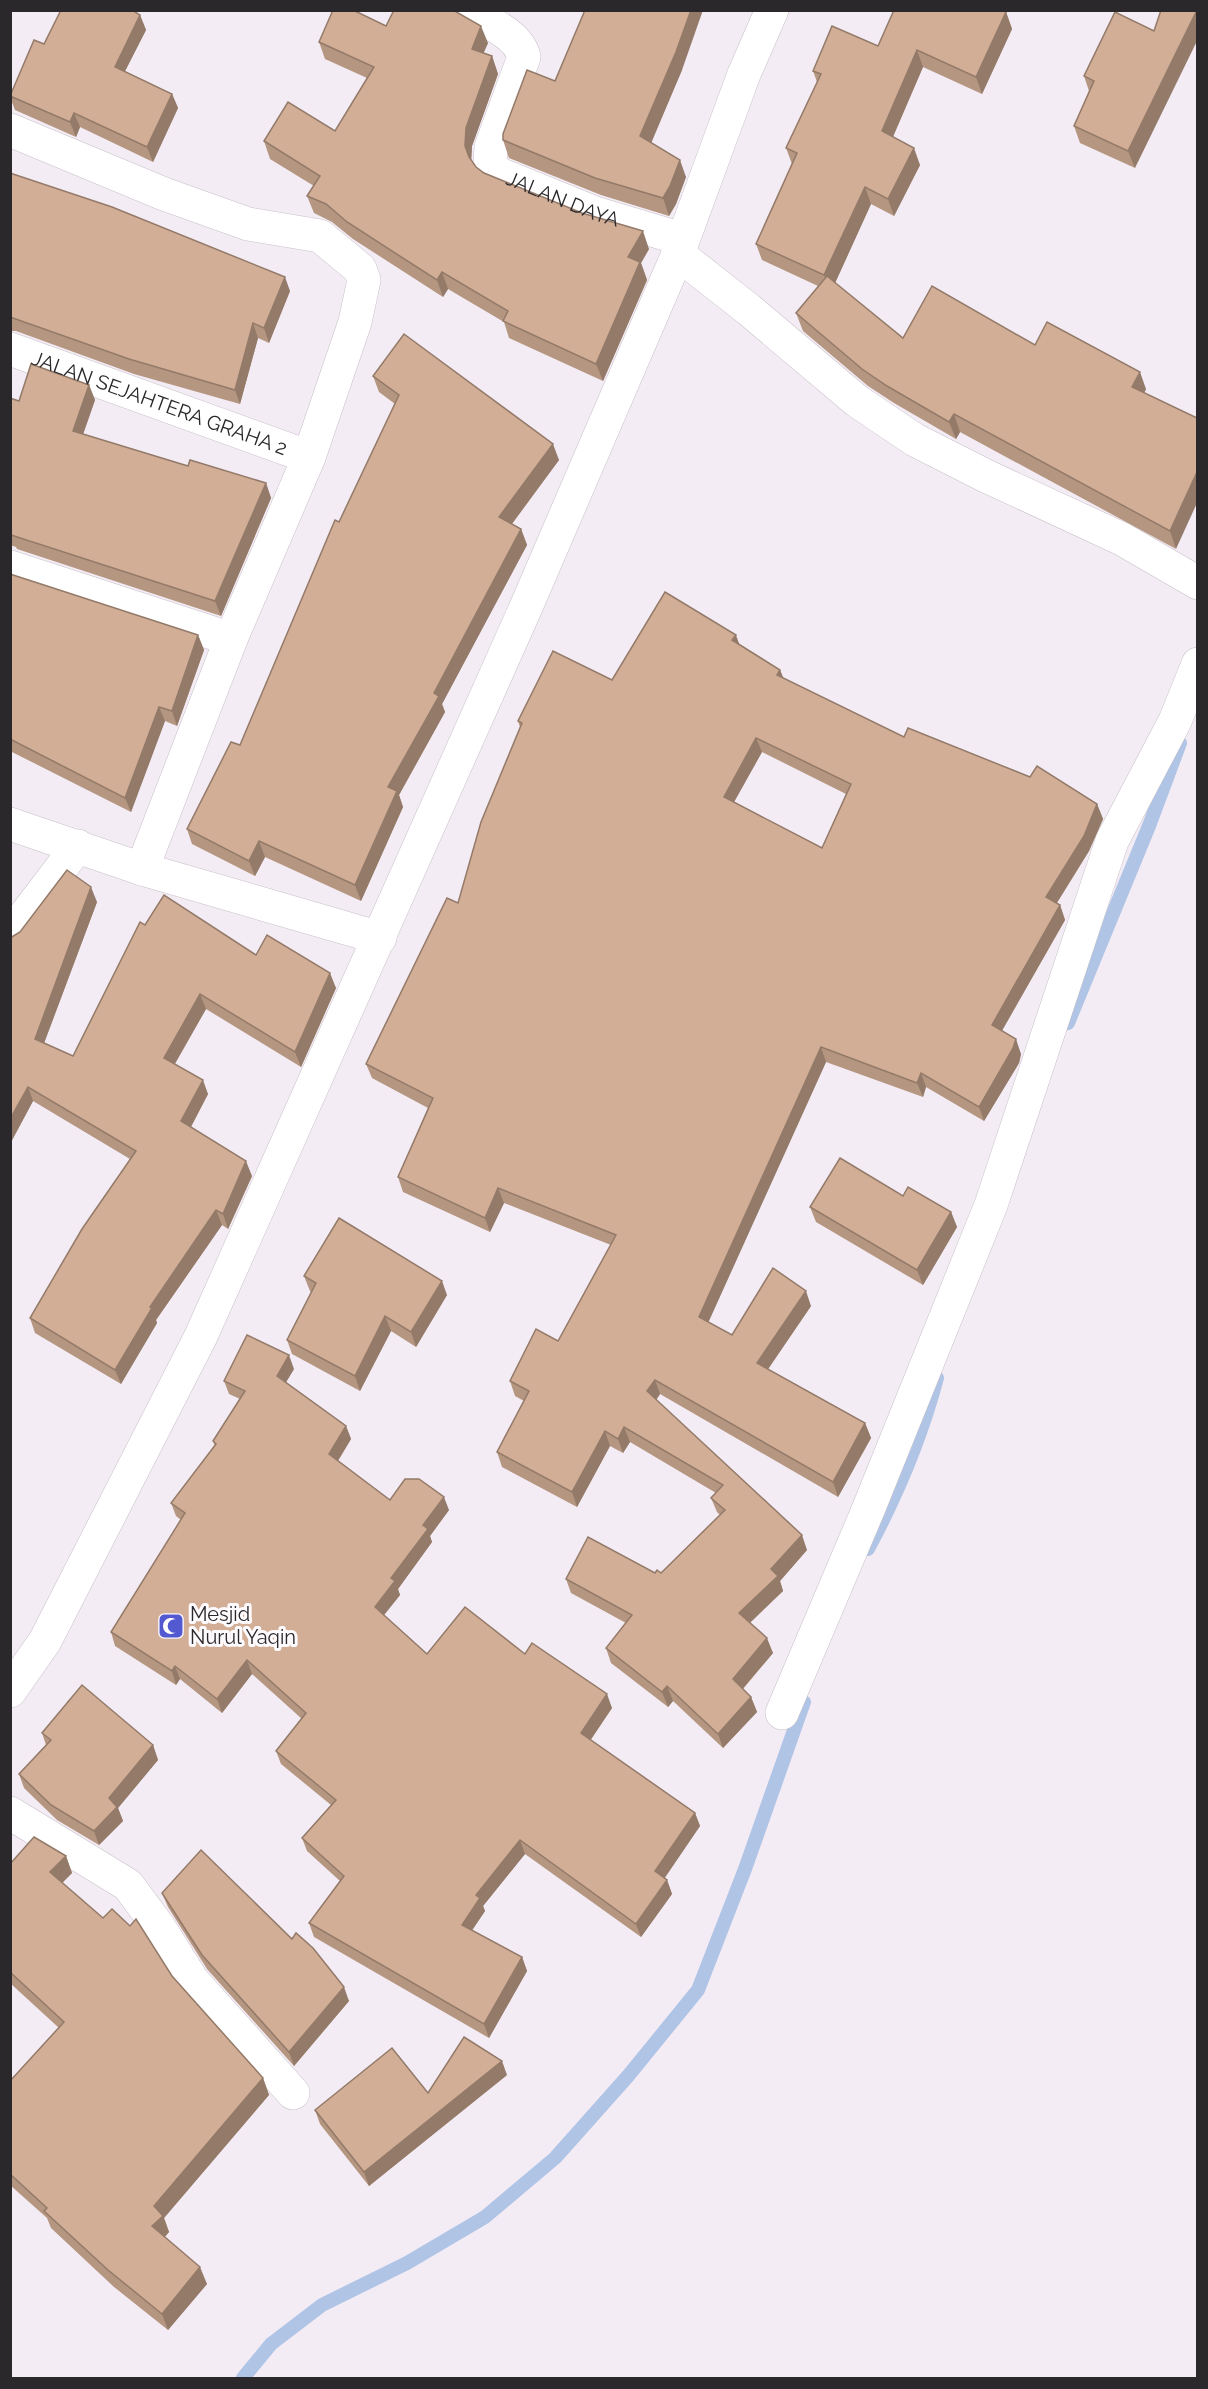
<svg xmlns="http://www.w3.org/2000/svg" width="1208" height="2389" font-family="Raleway,sans-serif">
<style>
.lines{fill:none;stroke-linecap:round;stroke-linejoin:round}
.stream{stroke:#b0c4e6;stroke-width:14}
.minor-casing{stroke:#c8c0c8;stroke-width:34}
.tertiary-casing{stroke:#c8c0c8;stroke-width:34}
.minor{stroke:#fff;stroke-width:33}
.tertiary{stroke:#fff;stroke-width:33}
.wall{fill:#b59681;fill-rule:evenodd}
.shaded-wall{fill:#937a69}
.building{fill:#d2ae96;stroke:#937a69;stroke-width:1.5;fill-rule:evenodd}
.labels{text-anchor:middle;dominant-baseline:central;stroke-width:6;stroke-linejoin:round;paint-order:stroke}
.street-label{font-size:20px;fill:#2b282b;stroke:#fefbfe}
.poi-label{font-size:20px;fill:#2b282b;stroke:#fefbfe;text-anchor:start}
</style>
<rect width="100%" height="100%" fill="#f4ecf5"/>
<g class="lines">
<g class="stream">
<polyline points="1068,1023 1149,826 1180,743"/>
<path d="M868 1549C897 1495 921 1438 937 1378"/>
<polyline points="243,2378 271,2344 322,2305 407,2263 485,2217 555,2158 628,2076 698,1990 745,1869 804,1702"/>
</g>
<g class="minor-casing">
<g id="minor">
<path id="s1" d="M466 10C485 21 519 34 524 57L491 147 490 164 497 173 595 213 682 239"/>
<polyline points="10,130 164,194 248,224 320,236 360,269 364,280 355,322 309,457 231,639 142,869"/>
<polyline points="678,254 748,309 857,401 915,440 986,476 1122,539 1198,583"/>
<path id="s2" d="M10 349 309 457"/>
<polyline points="10,567 231,639"/>
<polyline points="10,824 142,869 380,938"/>
<polyline points="10,935 78,846"/>
<polyline points="782,1713 868,1510 991,1205 1112,841 1175,721 1198,664"/>
<polyline points="10,1813 128,1885 159,1927 192,1980 293,2093"/>
</g>
</g>
<g class="tertiary-casing">
<polyline id="tertiary" points="10,1691 45,1641 201,1336 526,607 678,254 744,74 772,10"/>
</g>
<use href="#minor" class="minor"/>
<use href="#tertiary" class="tertiary"/>
</g>
<g class="wall">
<polygon points="1006,12 1012,29 982,94 923,67 893,137 920,165 894,216 871,204 835,283 903,338 1035,345 1146,389 1144,393 1176,549 960,432 956,439 894,403 868,386 803,331 796,313 818,286 762,260 756,244 792,164 786,148 817,82 813,71 878,46"/>
<polygon points="1115,12 1135,168 1080,143 1074,126 1089,91 1084,76"/>
<polygon points="140,15 146,30 125,71 172,94 178,108 153,162 80,127 76,137 15,110 10,97 10,94 44,44"/>
<polygon points="386,26 488,43 483,53 492,56 498,74 472,146 471,161 476,167 484,173 649,249 641,263 647,280 603,381 509,338 504,322 448,289 443,297 353,239 332,222 314,213 307,196 314,186 270,159 264,141 335,131 367,78 325,59 319,42"/>
<polygon points="682,70 651,142 686,177 676,204 669,216 601,195 509,158 503,140 555,81"/>
<polygon points="10,173 290,291 269,343 258,338 240,404 134,374 16,331 10,331"/>
<polygon points="373,376 559,460 512,524 521,529 527,545 442,704 445,712 399,795 403,807 361,901 265,857 255,876 192,844 187,829 240,745 339,522 395,404 379,392"/>
<polygon points="89,385 95,400 83,434 188,466 266,483 271,498 221,616 17,549 16,547 10,545 10,398 19,401"/>
<polygon points="10,574 198,635 204,650 177,726 165,721 131,812 10,751"/>
<path d="M739 644 780 670 783 678 904 737 1097 804 1103 819 1089 851 1057 903 1060 905 1065 920 1002 1031 1021 1054 1019 1063 984 1121 926 1087 923 1097 826 1062 708 1322 732 1335 811 1306 768 1369 865 1423 871 1438 838 1497 660 1394 656 1400 807 1550 780 1581 783 1591 750 1623 773 1653 743 1689 751 1697 757 1712 723 1748 673 1701 668 1707 611 1663 606 1648 626 1623 571 1593 566 1579 661 1573 720 1515 717 1512 711 1498 716 1493 630 1442 623 1453 610 1446 577 1507 502 1467 497 1452 524 1401 515 1396 510 1381 558 1341 611 1245 504 1203 490 1232 403 1192 398 1177 428 1108 372 1078 366 1064 458 903 520 727 518 721 612 680ZM762 752 846 794 822 848 734 802Z"/>
<polygon points="97,902 44,1043 73,1056 145,925 256,955 336,988 301,1067 206,1009 175,1064 208,1094 191,1127 252,1176 228,1229 222,1225 156,1320 157,1323 121,1384 35,1333 30,1318 130,1159 33,1101 10,1144 10,938"/>
<polygon points="810,1207 951,1212 957,1227 923,1285 816,1222"/>
<polygon points="304,1276 447,1295 416,1347 391,1331 360,1391 292,1354 287,1340 311,1292 310,1291"/>
<polygon points="294,1369 286,1382 346,1426 351,1439 338,1461 390,1500 449,1510 430,1536 432,1542 398,1589 400,1595 384,1615 427,1654 525,1654 612,1708 590,1740 695,1813 700,1826 664,1878 667,1880 672,1894 641,1937 525,1854 483,1906 485,1911 472,1930 522,1957 527,1971 489,2038 314,1937 309,1923 340,1881 307,1851 302,1838 331,1805 281,1764 276,1751 302,1719 252,1674 222,1713 180,1679 176,1685 115,1646 111,1632 181,1520 176,1516 171,1503 215,1446 213,1441 240,1399 229,1394 224,1381"/>
<polygon points="42,1733 153,1745 158,1760 118,1808 123,1821 99,1845 57,1820 24,1788 19,1774 46,1745"/>
<polygon points="66,1856 72,1873 62,1883 172,1976 263,2078 269,2095 164,2218 169,2232 165,2237 207,2284 168,2330 114,2287 51,2228 47,2218 10,2185 10,2081 59,2028 10,1983 10,1864"/>
<polygon points="162,1893 292,1939 349,2001 294,2066 207,1969 168,1907"/>
<polygon points="507,2075 369,2186 320,2124 315,2110 428,2093"/>
</g>
<g class="shaded-wall">
<polygon points="691,10 703,10 682,70 647,153 640,136"/>
<polygon points="1197,10 1197,41 1135,168 1128,151"/>
<polygon points="1006,12 1012,29 982,94 976,77"/>
<polygon points="140,15 146,30 120,81 115,67"/>
<polygon points="481,26 488,43 478,66 472,49"/>
<polygon points="917,50 923,67 888,148 882,131"/>
<polygon points="492,56 498,74 472,146 471,164 465,146 466,128"/>
<polygon points="172,94 178,108 153,162 147,147"/>
<polygon points="74,113 80,127 76,137 70,122"/>
<polygon points="914,148 920,165 894,216 888,199"/>
<polygon points="680,160 686,177 676,204 669,216 663,198"/>
<polygon points="865,187 871,204 831,292 824,275"/>
<polygon points="643,231 649,249 641,263 647,280 603,381 596,364 628,257"/>
<polygon points="442,272 448,289 443,297 437,280"/>
<polygon points="285,277 290,291 269,343 264,328"/>
<polygon points="253,323 258,338 240,404 235,390"/>
<polygon points="1140,372 1146,389 1138,405 1132,387"/>
<polygon points="89,385 95,400 79,446 73,431"/>
<polygon points="954,414 960,432 956,439 949,422"/>
<polygon points="553,444 559,460 505,533 499,517"/>
<polygon points="1197,472 1197,503 1176,549 1170,531"/>
<polygon points="266,483 271,498 221,616 215,601"/>
<polygon points="521,529 527,545 442,704 445,712 399,795 403,807 361,901 355,885 388,787 434,693"/>
<polygon points="198,635 204,650 177,726 172,711"/>
<polygon points="736,635 741,649 732,640"/>
<polygon points="780,670 786,684 777,675"/>
<polygon points="159,707 165,721 131,812 125,798"/>
<polygon points="756,738 762,752 729,811 724,797"/>
<polygon points="1097,804 1103,819 1089,851 1051,912 1046,897"/>
<polygon points="259,841 265,857 255,876 249,861"/>
<polygon points="91,887 97,902 40,1054 35,1039"/>
<polygon points="1060,905 1065,920 997,1039 992,1025"/>
<polygon points="330,973 336,988 301,1067 295,1052"/>
<polygon points="200,994 206,1009 170,1072 164,1058"/>
<polygon points="1016,1039 1021,1054 1019,1063 984,1121 979,1107"/>
<polygon points="821,1047 826,1062 704,1332 699,1317"/>
<polygon points="921,1073 926,1087 923,1097 917,1083"/>
<polygon points="203,1080 208,1094 186,1136 181,1121"/>
<polygon points="28,1087 33,1101 10,1144 10,1119"/>
<polygon points="246,1161 252,1176 228,1229 223,1214"/>
<polygon points="498,1188 504,1203 490,1232 485,1218"/>
<polygon points="216,1210 222,1225 156,1320 157,1323 121,1384 115,1370 150,1307"/>
<polygon points="951,1212 957,1227 923,1285 917,1270"/>
<polygon points="442,1281 447,1295 416,1347 411,1332"/>
<polygon points="806,1291 811,1306 762,1378 757,1363"/>
<polygon points="385,1316 391,1331 360,1391 355,1376"/>
<polygon points="289,1355 294,1369 282,1389 277,1376"/>
<polygon points="655,1380 660,1394 652,1406 647,1391"/>
<polygon points="865,1423 871,1438 838,1497 833,1482"/>
<polygon points="346,1426 351,1439 334,1467 329,1454"/>
<polygon points="624,1427 630,1442 623,1453 618,1439"/>
<polygon points="605,1431 610,1446 577,1507 572,1492"/>
<polygon points="444,1497 449,1510 430,1536 432,1542 398,1589 400,1595 380,1620 375,1607 391,1578 423,1525"/>
<polygon points="802,1535 807,1550 780,1581 783,1591 744,1628 739,1613 771,1569"/>
<polygon points="767,1638 773,1653 738,1694 733,1679"/>
<polygon points="247,1660 252,1674 222,1713 217,1699"/>
<polygon points="175,1666 180,1679 176,1685 172,1671"/>
<polygon points="667,1686 673,1701 668,1707 662,1692"/>
<polygon points="607,1694 612,1708 586,1747 581,1733"/>
<polygon points="751,1697 757,1712 723,1748 718,1734"/>
<polygon points="153,1745 158,1760 118,1808 123,1821 99,1845 94,1831 109,1798"/>
<polygon points="695,1813 700,1826 660,1885 655,1871"/>
<polygon points="520,1840 525,1854 483,1906 485,1911 467,1938 462,1925 476,1895"/>
<polygon points="66,1856 72,1873 56,1889 50,1872"/>
<polygon points="667,1880 672,1894 641,1937 636,1924"/>
<polygon points="522,1957 527,1971 489,2038 484,2024"/>
<polygon points="344,1987 349,2001 294,2066 289,2052"/>
<polygon points="502,2061 507,2075 369,2186 364,2172"/>
<polygon points="263,2078 269,2095 164,2218 169,2232 159,2243 152,2226 154,2206"/>
<polygon points="200,2267 207,2284 168,2330 162,2314"/>
</g>
<g class="building">
<polygon points="61,10 132,10 140,15 115,67 172,94 147,147 74,113 70,122 10,96 34,40 44,44"/>
<polygon points="333,10 353,10 386,26 394,10 453,10 481,26 472,49 492,56 466,128 465,146 469,157 476,167 484,173 582,213 643,231 628,257 640,262 596,364 503,321 508,311 442,272 437,280 347,222 326,204 307,196 320,176 264,141 288,102 335,131 374,67 319,42"/>
<polygon points="585,10 691,10 676,52 640,136 680,160 670,186 663,198 595,178 503,140 503,134 527,70 555,81"/>
<polygon points="894,10 1002,10 1006,12 976,77 917,50 882,131 914,148 888,199 865,187 824,275 756,244 797,153 786,148 821,74 813,71 832,26 878,46"/>
<polygon points="1161,10 1197,10 1128,151 1074,126 1094,81 1084,76 1115,12 1154,31"/>
<polygon points="10,173 112,207 285,277 264,328 253,323 235,390 129,359 10,317"/>
<polygon points="827,276 903,338 932,286 1035,345 1047,322 1140,372 1132,387 1197,418 1197,472 1170,531 954,414 949,422 887,386 862,369 796,313"/>
<polygon points="404,334 553,444 499,517 521,529 434,693 439,696 388,787 397,791 355,885 259,841 249,861 187,829 231,742 240,745 335,520 339,522 399,395 373,376"/>
<polygon points="31,364 89,385 73,431 188,466 190,460 266,483 215,601 11,535 10,398 19,401"/>
<polygon points="10,574 198,635 172,711 159,707 125,798 10,739"/>
<path d="M665 592 736 635 732 640 780 670 777 675 904 737 908 728 1030 777 1037 766 1097 804 1084 836 1046 897 1060 905 992 1025 1016 1039 1013 1048 979 1107 921 1073 917 1083 821 1047 699 1317 732 1335 773 1268 806 1291 757 1363 865 1423 833 1482 655 1380 647 1391 802 1535 771 1569 778 1576 739 1613 767 1638 733 1679 751 1697 718 1734 667 1686 662 1692 606 1648 632 1615 566 1579 588 1537 655 1573 657 1570 661 1573 725 1510 711 1498 723 1485 624 1427 618 1439 605 1431 572 1492 497 1452 529 1391 510 1381 536 1329 558 1341 616 1235 498 1188 485 1218 398 1177 433 1098 366 1064 447 898 458 903 481 822 522 723 518 721 553 651 612 680ZM756 738 851 784 822 848 724 797Z"/>
<polygon points="67,870 91,887 35,1039 73,1056 140,922 145,925 164,895 256,955 267,935 330,973 295,1052 200,994 164,1058 203,1080 181,1121 246,1161 223,1214 216,1210 150,1307 152,1308 115,1370 30,1318 82,1229 136,1151 28,1087 10,1119 10,938 20,932"/>
<polygon points="840,1158 903,1196 908,1187 951,1212 917,1270 810,1207"/>
<polygon points="339,1218 442,1281 411,1332 385,1316 355,1376 287,1340 316,1283 304,1276"/>
<polygon points="247,1335 289,1355 277,1376 346,1426 329,1454 390,1500 405,1479 419,1479 444,1497 423,1525 428,1529 391,1578 395,1581 375,1607 427,1654 465,1607 525,1654 532,1643 607,1694 581,1733 695,1813 655,1871 667,1880 636,1924 520,1840 476,1895 480,1898 462,1925 522,1957 484,2024 309,1923 344,1876 302,1838 336,1800 276,1751 306,1713 247,1660 217,1699 175,1666 172,1671 111,1632 185,1513 171,1503 216,1444 213,1441 245,1391 224,1381"/>
<polygon points="82,1685 153,1745 109,1798 117,1807 94,1831 51,1805 19,1774 51,1740 42,1733"/>
<polygon points="34,1837 66,1856 50,1872 103,1918 112,1909 130,1926 136,1919 172,1976 263,2078 154,2206 163,2216 152,2226 200,2267 162,2314 108,2270 44,2211 47,2208 10,2174 10,2081 64,2022 10,1972 10,1864"/>
<polygon points="201,1850 292,1939 296,1933 313,1948 344,1987 289,2052 202,1955 162,1893"/>
<polygon points="464,2037 502,2061 364,2172 315,2110 392,2048 428,2093"/>
</g>
<defs>
<g id="mosque-square" transform="scale(1.35)"><rect x="-9" y="-9" width="18" height="18" rx="4" fill="#535ad1" stroke="#fefbfe"/><path d="M3.5-4.9A6 6 0 1 0 3.5 4.9A5 5 0 1 1 3.5-4.9Z" fill="#fff"/></g>
</defs>
<g fill-rule="evenodd">
<use href="#mosque-square" x="171" y="1626"/>
</g>
<g class="labels">
<g class="street-label">
<text stroke="none"><textPath href="#s1" startOffset="272">JALAN DAYA</textPath></text>
<text stroke="none"><textPath href="#s2" startOffset="159">JALAN SEJAHTERA GRAHA 2</textPath></text>
</g>
<g class="poi-label">
<text x="190" y="1614">Mesjid<tspan x="190" dy="23">Nurul Yaqin</tspan></text>
</g>
</g>
<rect width="1208" height="2389" fill="none" stroke="#2b282b" stroke-width="24"/>
</svg>
